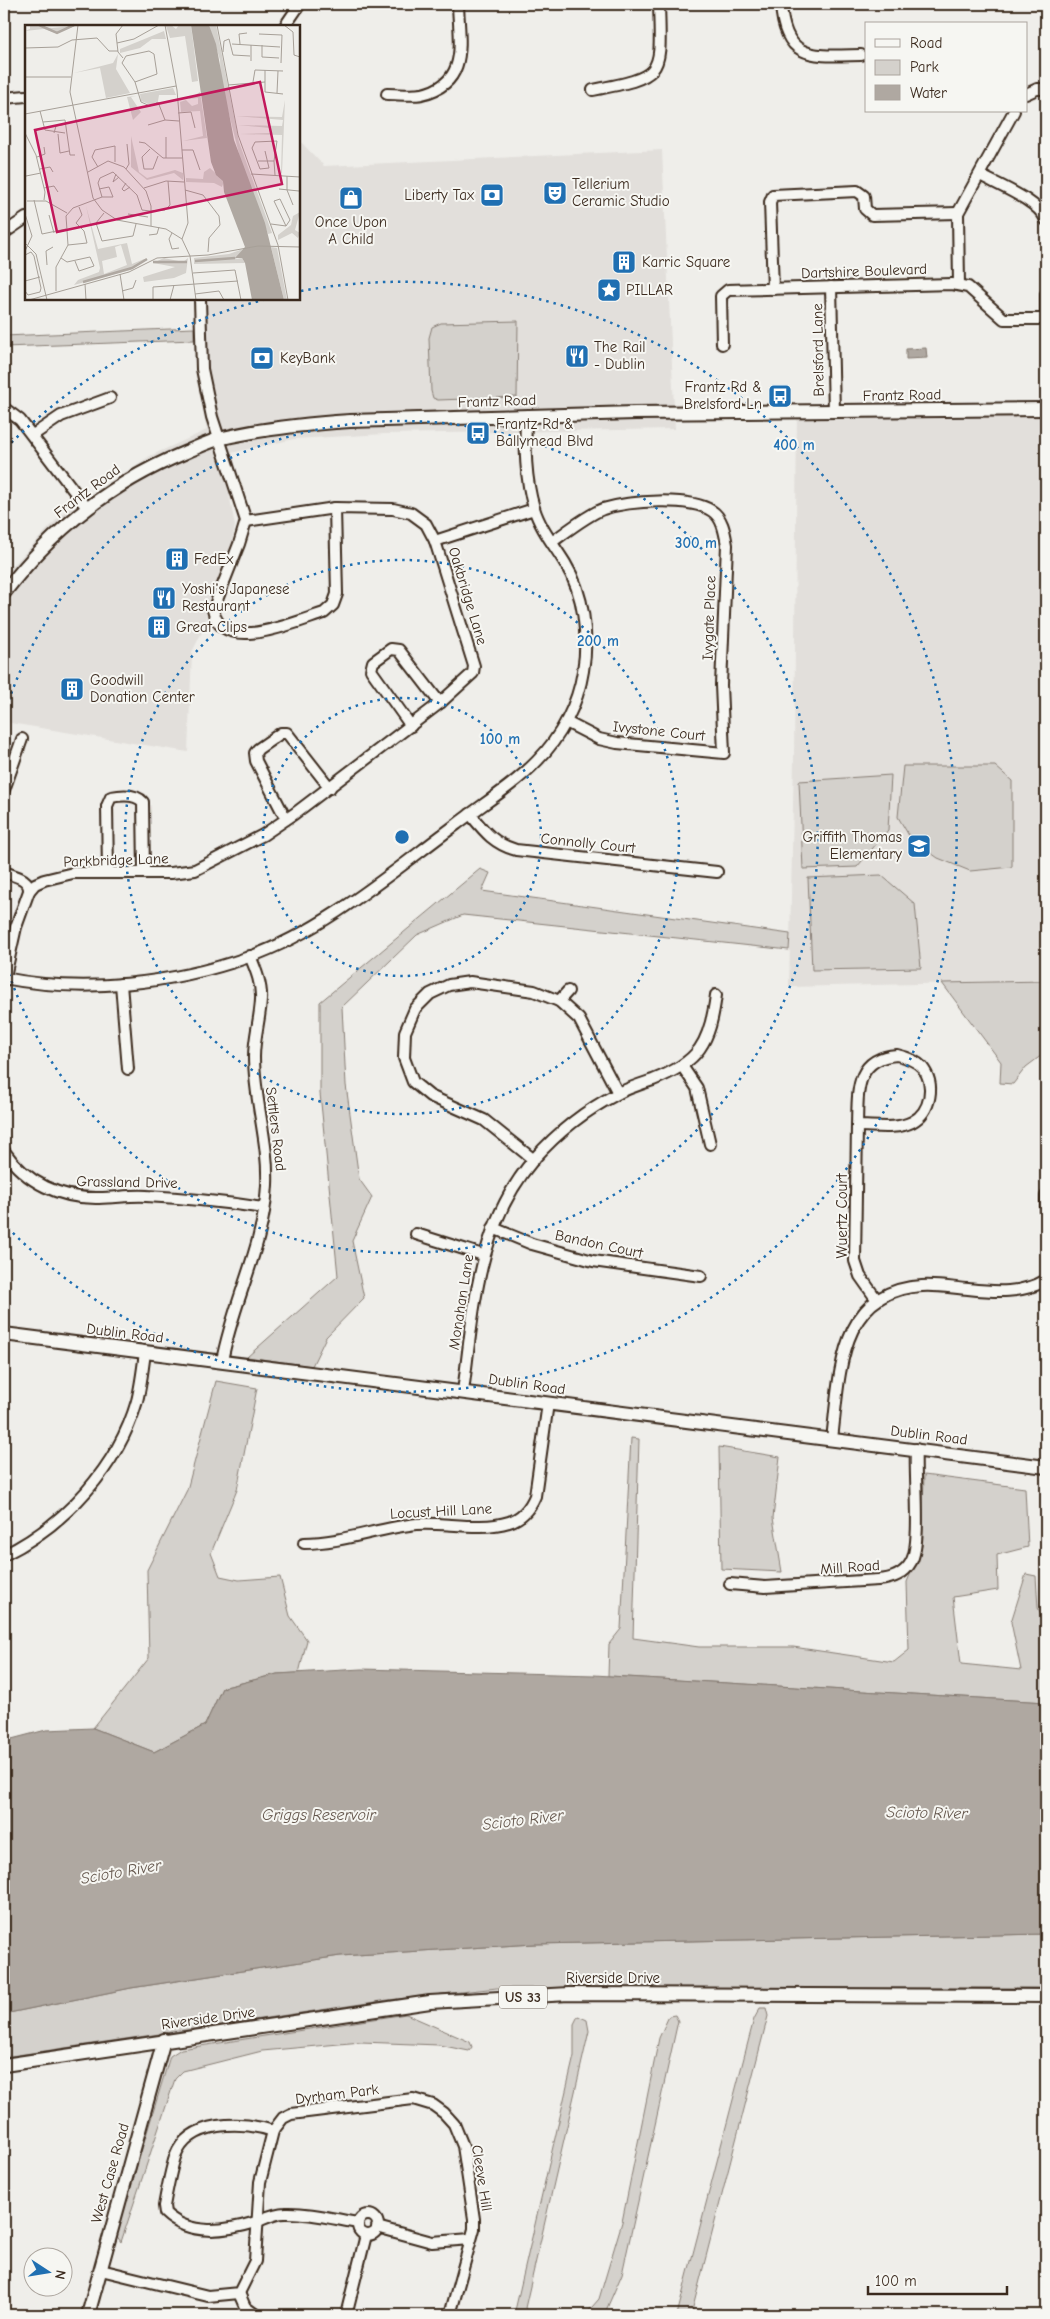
<svg xmlns="http://www.w3.org/2000/svg" width="1050" height="2319" font-family="'Comic Neue',sans-serif">
<style>
.built{fill:#e2dfdb}
.green{fill:#d4d1cc;stroke:#887e75}
.water{fill:#afa8a1;stroke:#81766d}
.lines{fill:none;stroke-linecap:round;stroke-linejoin:round}
.minor-casing{stroke:#3b2a1e;stroke-width:14}
.major-casing{stroke:#3b2a1e;stroke-width:16}
.minor{stroke:#f6f6f2;stroke-width:10}
.major{stroke:#f6f6f2;stroke-width:12}
.ring{fill:none;stroke:#1f6fb2;stroke-width:2.5;stroke-dasharray:2.5 5}
.labels{text-anchor:middle;dominant-baseline:central;stroke-width:4;stroke-linejoin:round;paint-order:stroke}
.shield{fill:#f6f6f2;stroke:#73675e;stroke-width:1}
.shield-label{font-size:14px;font-weight:bold;fill:#3b2a1e}
.poi-label{font-size:15px;fill:#3b2a1e;stroke:#f6f6f2;text-anchor:start}
.street-label{font-size:15px;fill:#3b2a1e;stroke:#f6f6f2}
.water-label{font-size:16px;font-style:italic;fill:#64564c;stroke:#f6f6f2}
.inset-river{fill:none;stroke:#afa8a1;stroke-width:2.5}
.inset-road{fill:none;stroke:#a7a098;stroke-width:1}
.view{fill:#c2185b;fill-opacity:0.15;stroke:#c2185b;stroke-width:2.5}
.inset-edge{fill:none;stroke:#3b2a1e;stroke-width:2.5}
.centre{fill:#1f6fb2;stroke:#f6f6f2;stroke-width:2.5}
.ring-label{font-size:15px;text-anchor:middle;font-weight:bold;fill:#1f6fb2;stroke:#f6f6f2;stroke-width:4;stroke-linejoin:round;paint-order:stroke}
</style>
<rect width="100%" height="100%" fill="#efeeea"/>
<filter id="ink" filterUnits="userSpaceOnUse"><feTurbulence type="fractalNoise" baseFrequency=".02" numOctaves="2"/><feDisplacementMap in="SourceGraphic" scale="10" xChannelSelector="R" yChannelSelector="G"/><feConvolveMatrix kernelMatrix="1 2 1 2 8 2 1 2 1" color-interpolation-filters="sRGB"/></filter>
<g filter="url(#ink)">
<g class="built">
<polygon points="299,140 324,166 662,150 675,429 385,434 294,439 222,455 235,526 232,542 207,608 205,626 192,652 188,752 4,722 4,575 63,513 150,456 207,430 196,376 194,299 299,299"/>
<polygon points="1046,405 1046,981 789,987 794,759 797,408"/>
</g>
<g class="green">
<polygon points="518,321 517,397 438,400 433,398 431,391 429,338 432,327 441,323"/>
<polygon points="194,328 194,340 4,347 4,336"/>
<polygon points="903,766 995,766 1012,781 1012,867 970,871 938,858 911,839 898,817"/>
<polygon points="891,775 888,830 857,867 803,869 799,781"/>
<polygon points="480,869 490,873 482,891 790,934 789,950 463,915 417,935 342,1007 346,1085 359,1179 372,1197 352,1241 364,1298 326,1337 312,1366 247,1357 338,1276 320,1093 320,1002"/>
<polygon points="881,875 915,904 921,968 812,970 808,878"/>
<polygon points="1046,981 1046,1052 1026,1067 1013,1084 1000,1083 1001,1062 942,983"/>
<polygon points="216,1381 257,1388 237,1490 211,1553 220,1576 239,1580 280,1577 290,1616 307,1640 299,1673 277,1674 222,1688 205,1725 154,1752 93,1728 149,1658 147,1570 187,1490"/>
<polygon points="631,1438 639,1439 633,1638 699,1647 793,1647 894,1662 909,1650 907,1582 922,1546 924,1475 1025,1488 1028,1547 997,1555 998,1590 953,1597 961,1664 1021,1670 1011,1622 1026,1574 1036,1576 1038,1608 1046,1623 1046,1702 608,1676 609,1644 621,1629"/>
<polygon points="719,1447 780,1457 773,1518 782,1572 721,1569"/>
<polygon points="1046,1934 1046,1988 497,1988 388,2000 4,2057 4,2014 131,1988 340,1956 534,1944"/>
<polygon points="760,2008 766,2008 768,2016 691,2315 677,2315 754,2019"/>
<polygon points="406,2014 470,2042 472,2047 469,2051 439,2045 361,2042 262,2051 183,2071 175,2079 121,2242 116,2235 170,2056 181,2049"/>
<polygon points="675,2015 678,2021 622,2274 604,2315 585,2315 599,2299 622,2222 659,2038 669,2016"/>
<polygon points="578,2016 587,2020 589,2031 525,2308 531,2315 514,2315 574,2056 574,2024"/>
</g>
<g class="water">
<polygon points="926,348 927,358 906,359 906,349"/>
<polygon points="361,1669 594,1675 1046,1702 1046,1934 534,1944 340,1956 131,1988 4,2014 4,1741 46,1730 93,1728 154,1752 205,1725 222,1688 277,1674"/>
</g>
<g class="lines">
<g class="minor-casing">
<g id="minor">
<path d="M781 4C784 62 815 56 861 55"/>
<polyline points="285,26 300,4"/>
<path d="M593 90C665 76 661 75 659 4"/>
<path d="M387 94C398 94 411 96 422 94 470 83 459 41 458 4"/>
<polyline points="1026,94 1037,89 1046,89"/>
<polyline points="4,98 26,96"/>
<path d="M980 175C998 185 1039 201 1046 220"/>
<polyline points="4,233 26,218"/>
<polyline points="959,285 958,213 1014,111"/>
<polyline points="831,287 834,412"/>
<polyline points="773,289 770,202 773,195 857,191 864,196 865,209 872,215 958,213"/>
<path d="M200 299 202 369 212 417 246 521 239 544 213 610C222 655 295 622 324 613L333 605 337 594 335 508"/>
<polyline points="1046,319 1046,294"/>
<polyline points="722,344 721,296 728,290 952,284 968,287 1004,319 1046,319"/>
<polyline points="4,408 20,420 87,508"/>
<polyline points="33,435 61,416 110,398"/>
<polyline points="435,541 534,509"/>
<path d="M552 542C566 532 587 515 603 509 629 501 689 496 712 511 723 518 725 534 727 545L721 685 724 753 617 743 599 739 566 722"/>
<polyline points="411,726 371,670 373,662 391,649 399,650 440,703"/>
<polyline points="4,790 22,739"/>
<path d="M470 814C484 831 494 844 516 850L717 872"/>
<polyline points="286,819 256,761 255,753 258,749 281,733 287,733 330,788"/>
<path d="M4 872C14 876 30 878 29 891"/>
<path d="M108 872 107 806 111 797C121 795 136 794 143 802L144 872"/>
<path d="M4 978C83 994 172 984 249 957 324 931 393 871 457 824 483 804 514 785 537 761 561 737 578 704 583 671 589 635 584 594 565 563 554 545 540 528 534 508 525 478 525 447 526 416"/>
<polyline points="4,981 16,927 29,891 35,884 44,880 73,873 171,873 195,870 263,835 294,814 440,703 473,673 474,666 435,541 426,524 411,513 393,509 335,508 246,521"/>
<polyline points="121,984 128,1069"/>
<polyline points="559,1001 568,991"/>
<path d="M897 1055C906 1057 915 1060 922 1067 936 1084 931 1112 912 1122 896 1130 875 1126 857 1126 858 1093 854 1058 897 1055Z"/>
<polyline points="682,1066 697,1088 710,1144"/>
<polyline points="857,1126 855,1261 860,1276 877,1300"/>
<path d="M4 1151C26 1183 61 1199 99 1198 115 1198 130 1195 146 1196 186 1198 224 1202 264 1208"/>
<polyline points="534,1160 484,1120 430,1096 413,1082 404,1058 405,1032 415,1009 430,994 449,985 470,982 534,991 559,1001 579,1019 618,1093"/>
<polyline points="1046,1196 1046,1223"/>
<polyline points="493,1228 532,1244 593,1261 701,1276"/>
<polyline points="416,1234 483,1255"/>
<path d="M222 1361C233 1301 264 1247 267 1185 269 1142 254 1100 254 1057 254 1038 260 1019 261 1000 262 985 256 970 250 956"/>
<path d="M463 1392C474 1309 477 1226 534 1159 557 1133 586 1110 617 1094 628 1088 641 1084 653 1080 699 1062 710 1043 716 995"/>
<path d="M832 1439C840 1375 838 1290 922 1286 938 1285 953 1288 968 1289 995 1292 1023 1294 1046 1280"/>
<path d="M304 1543C342 1543 378 1528 417 1524 446 1522 480 1531 509 1522 522 1518 530 1508 535 1496L548 1403"/>
<path d="M4 1555C65 1525 118 1467 137 1401 141 1385 143 1368 145 1352"/>
<path d="M730 1584 765 1587 878 1580C892 1579 904 1575 911 1562 922 1543 914 1475 916 1449"/>
<path d="M273 2131C242 2121 189 2119 175 2157 170 2173 167 2190 164 2206L165 2213C190 2237 226 2231 256 2222 266 2218 274 2213 285 2213 309 2212 334 2219 358 2223"/>
<circle cx="368" cy="2225" r="10"/>
<polyline points="377,2227 432,2242 471,2239"/>
<polyline points="101,2270 208,2296 239,2293 255,2261 260,2182 273,2131 283,2118 291,2114 413,2099 433,2105 444,2113 454,2124 463,2146 474,2219 474,2229 450,2315"/>
<polyline points="239,2293 245,2307 256,2315"/>
<polyline points="346,2315 366,2235"/>
</g>
</g>
<g class="major-casing">
<g id="major">
<path d="M4 593C51 531 111 483 184 453 196 448 209 441 223 438 265 428 307 424 350 421L635 413 1046 409"/>
<polyline points="4,1334 1046,1467"/>
<polyline points="4,2065 430,2002 569,1994 1046,1996"/>
<polyline points="88,2315 164,2040"/>
</g>
</g>
<use href="#minor" class="minor"/>
<use href="#major" class="major"/>
</g>
</g>
<g class="ring">
<circle cx="402" cy="837" r="139"/>
<circle cx="402" cy="837" r="277"/>
<path d="M4 715A416 416 0 1 1 4 959"/>
<path d="M6 448A555 555 0 0 1 263 300M301 291A555 555 0 1 1 6 1226"/>
</g>
<defs>
<g id="theatre-square" transform="scale(1.25)"><rect x="-9" y="-9" width="18" height="18" rx="4" fill="#1f6fb2" stroke="#f6f6f2"/><path d="M-5-5.5Q0-4 5-5.5V0Q5 5 0 6Q-5 5-5 0ZM-3.3-2.5H-1v1.5H-3.3ZM1-2.5H3.3v1.5H1ZM-2.8 1Q0 5.5 2.8 1Z" fill="#fff"/></g>
<g id="bank-square" transform="scale(1.25)"><rect x="-9" y="-9" width="18" height="18" rx="4" fill="#1f6fb2" stroke="#f6f6f2"/><path d="M-6-4H6V4H-6ZM0-2.3a2.3 2.3 0 1 0 0 4.6a2.3 2.3 0 1 0 0-4.6Z" fill="#fff"/></g>
<g id="shop-square" transform="scale(1.25)"><rect x="-9" y="-9" width="18" height="18" rx="4" fill="#1f6fb2" stroke="#f6f6f2"/><path d="M-5-2.5h2.3a2.7 3.5 0 0 1 5.4 0H5L5.5 6h-11ZM-1.5-2.5h3a1.5 2.3 0 0 0-3 0Z" fill="#fff"/></g>
<g id="building-square" transform="scale(1.25)"><rect x="-9" y="-9" width="18" height="18" rx="4" fill="#1f6fb2" stroke="#f6f6f2"/><path d="M-4-6H4V6H1V3H-1V6H-4ZM-2.5-4.3h1.7v1.8h-1.7ZM.8-4.3h1.7v1.8H.8ZM-2.5-1h1.7V.8h-1.7ZM.8-1h1.7V.8H.8Z" fill="#fff"/></g>
<g id="sight-square" transform="scale(1.25)"><rect x="-9" y="-9" width="18" height="18" rx="4" fill="#1f6fb2" stroke="#f6f6f2"/><path d="M0-6L1.8-2.2L6-1.7L2.9 1.2L3.7 5.4L0 3.3L-3.7 5.4L-2.9 1.2L-6-1.7L-1.8-2.2Z" fill="#fff"/></g>
<g id="restaurant-square" transform="scale(1.25)"><rect x="-9" y="-9" width="18" height="18" rx="4" fill="#1f6fb2" stroke="#f6f6f2"/><path d="M-5-6h1v4h1v-4h1v4h1v-4h1v5L-1.5 .5V6h-2V.5L-5-1ZM5-6V6H3V1.5H1.5Q1.5-4 5-6Z" fill="#fff"/></g>
<g id="bus-square" transform="scale(1.25)"><rect x="-9" y="-9" width="18" height="18" rx="4" fill="#1f6fb2" stroke="#f6f6f2"/><path d="M-5-6H5V4H4V6H2V4H-2V6H-4V4H-5ZM-3.5-4V0h7V-4ZM-3.5 1.2v1.5H-2V1.2ZM2 1.2v1.5H3.5V1.2Z" fill="#fff"/></g>
<g id="school-square" transform="scale(1.25)"><rect x="-9" y="-9" width="18" height="18" rx="4" fill="#1f6fb2" stroke="#f6f6f2"/><path d="M0-5L7-2L0 1L-7-2ZM-4 1L0 2.5L4 1V4Q0 6-4 4Z" fill="#fff"/></g>
</defs>
<g fill-rule="evenodd">
<use href="#theatre-square" x="555" y="193"/>
<use href="#bank-square" x="492" y="195"/>
<use href="#shop-square" x="351" y="198"/>
<use href="#building-square" x="624" y="262"/>
<use href="#sight-square" x="609" y="290"/>
<use href="#restaurant-square" x="577" y="356"/>
<use href="#bank-square" x="262" y="358"/>
<use href="#bus-square" x="780" y="396"/>
<use href="#bus-square" x="478" y="433"/>
<use href="#building-square" x="177" y="559"/>
<use href="#restaurant-square" x="164" y="598"/>
<use href="#building-square" x="159" y="627"/>
<use href="#building-square" x="72" y="689"/>
<use href="#school-square" x="919" y="846"/>
</g>
<g class="labels">
<rect class="shield" x="499" y="1985.5" width="48" height="23" rx="4"/>
<g class="shield-label">
<text x="523" y="1997">US 33</text>
</g>
<g class="poi-label">
<text x="572" y="184">Tellerium<tspan x="572" dy="17">Ceramic Studio</tspan></text>
<text x="474" y="195" text-anchor="end">Liberty Tax</text>
<text x="351" y="222" text-anchor="middle">Once Upon<tspan x="351" dy="17">A Child</tspan></text>
<text x="642" y="262">Karric Square</text>
<text x="626" y="290">PILLAR</text>
<text x="594" y="347">The Rail<tspan x="594" dy="17">- Dublin</tspan></text>
<text x="280" y="358">KeyBank</text>
<text x="762" y="387" text-anchor="end">Frantz Rd &amp;<tspan x="762" dy="17">Brelsford Ln</tspan></text>
<text x="496" y="424">Frantz Rd &amp;<tspan x="496" dy="17">Ballymead Blvd</tspan></text>
<text x="194" y="559">FedEx</text>
<text x="182" y="589">Yoshi's Japanese<tspan x="182" dy="17">Restaurant</tspan></text>
<text x="176" y="627">Great Clips</text>
<text x="90" y="680">Goodwill<tspan x="90" dy="17">Donation Center</tspan></text>
<text x="902" y="837" text-anchor="end">Griffith Thomas<tspan x="902" dy="17">Elementary</tspan></text>
</g>
<g class="street-label">
<text transform="translate(864 271) rotate(-2)">Dartshire Boulevard</text>
<text transform="translate(818 350) rotate(-91)">Brelsford Lane</text>
<text transform="translate(902 395) rotate(-1)">Frantz Road</text>
<text transform="translate(497 401) rotate(-2)">Frantz Road</text>
<text transform="translate(87 491) rotate(-37)">Frantz Road</text>
<text transform="translate(468 596) rotate(73)">Oakbridge Lane</text>
<text transform="translate(709 618) rotate(-88)">Ivygate Place</text>
<text transform="translate(659 731) rotate(6)">Ivystone Court</text>
<text transform="translate(588 843) rotate(6)">Connolly Court</text>
<text transform="translate(116 860) rotate(-2)">Parkbridge Lane</text>
<text transform="translate(276 1129) rotate(83)">Settlers Road</text>
<text transform="translate(127 1182) rotate(1)">Grassland Drive</text>
<text transform="translate(842 1216) rotate(-90)">Wuertz Court</text>
<text transform="translate(599 1244) rotate(12)">Bandon Court</text>
<text transform="translate(461 1302) rotate(-81)">Monahan Lane</text>
<text transform="translate(125 1333) rotate(7)">Dublin Road</text>
<text transform="translate(527 1384) rotate(8)">Dublin Road</text>
<text transform="translate(929 1435) rotate(7)">Dublin Road</text>
<text transform="translate(441 1511) rotate(-3)">Locust Hill Lane</text>
<text transform="translate(850 1567) rotate(-4)">Mill Road</text>
<text x="613" y="1978">Riverside Drive</text>
<text transform="translate(208 2018) rotate(-8)">Riverside Drive</text>
<text transform="translate(337 2094) rotate(-7)">Dyrham Park</text>
<text transform="translate(110 2173) rotate(-74)">West Case Road</text>
<text transform="translate(482 2178) rotate(81)">Cleeve Hill</text>
</g>
<g class="water-label">
<text transform="translate(927 1813) rotate(1)">Scioto River</text>
<text x="319" y="1815">Griggs Reservoir</text>
<text transform="translate(523 1820) rotate(-7)">Scioto River</text>
<text transform="translate(121 1872) rotate(-10)">Scioto River</text>
</g>
</g>
<g transform="translate(25 25)">
<rect width="275" height="275" fill="#efeeea"/>
<path d="M5 0 27 3 50 1 31 8 19 4 0 6 5 4ZM146 0 151 4 154 0H166L173 56 167 57 160 11 145 13 141 1ZM184 0H191L214 117 247 208 243 209 215 133 196 57 195 35ZM139 6 141 14H127L115 23 95 28V24ZM93 29 91 44 105 68 81 73 75 43 49 48 88 38ZM148 63 151 70H134L133 76 126 80 116 76 115 69ZM175 67 182 113 158 116 178 111 175 86 156 87 155 77 161 75 167 81 173 79V73L163 74ZM111 71 106 72 116 87 108 95 102 72ZM260 75 257 148 256 149 257 110 215 109 245 108V103L213 100 257 101 258 95 211 91 257 92ZM106 111 114 147 122 153 150 145 158 148V155L149 148 122 155 106 142ZM185 143 199 156 197 162 189 158 161 157V153L178 154 179 147ZM61 181 73 224 102 218 107 239 119 234 122 235 105 245 49 260 53 255 74 247 75 243ZM96 220 102 240 79 249 77 236 92 232 90 222ZM275 187 270 205 275 208 273 213 267 208 253 215V210L266 200 268 191ZM246 222 252 223 262 275H259ZM218 224 211 234 217 233 220 238 169 239V233L204 229ZM139 233 158 237 163 233 161 248 149 253 119 257 118 252 150 242 128 238Z" fill="#d4d1cc" fill-rule="evenodd"/>
<path d="M166 0H184L191 19 209 115 240 198 259 275H227L220 238 217 233H210L220 222 199 167 198 156 191 150 186 137Z" fill="#afa8a1"/>
<path class="inset-river" d="M14 0 32 8 49 0M170 236 210 233M128 237H162M58 257 107 243 122 234"/>
<path class="inset-road" d="M53 0 45 67 68 173 77 185 92 195 141 204 157 214 165 231 171 275M140 0 152 65 163 198 157 214M192 0 213 110 253 220 263 275M259 0 268 7 269 30 275 32M234 9 257 10 256 38M92 18 109 14 134 0M207 19 255 22M215 19 214 9 222 8M237 20V32L254 33M0 23 33 22 47 15 72 13 84 26H93M124 26 101 31 97 38 110 57 116 77 125 81 133 77M198 27 199 16 204 14 208 30 225 31M98 33 93 27 91 9 98 0M226 36V20M240 45V67L258 69M0 52H46M110 57 132 49 129 29 124 26M228 57 230 45 258 46M203 60 240 57M252 68 253 46M133 77 140 95 154 96M15 86 20 105 40 108M153 88 166 87 170 103M0 89 151 61M18 97 40 95 45 130H50M123 100 140 95M0 108 11 130 20 167 19 175M29 108 31 101 41 99M33 109 35 128 44 126M114 117 120 118 138 133H157M125 124 117 132 119 144H128L133 131M157 125H168L175 145M240 126 244 143 235 144 227 123 230 117 252 116 249 136M12 132 20 129 19 122M141 133V112M233 136H249L250 150M73 142 67 132 70 125 90 121V137M15 144 25 142 28 147M101 144 104 139 102 119M63 147 83 136 99 142 121 166 126 181V201M91 149 88 157 94 152M226 149 275 152M1 151 16 148M262 151V165L268 180M75 153 88 147 112 170 117 185 125 186 140 185 145 180 143 156M75 153 73 158 77 172M101 158 97 164 99 166 105 162M19 163 29 161 33 167M119 163 141 156 159 157M254 164 274 166M160 165 178 170 194 191 195 200 184 213 183 227M255 174 265 195 261 201 249 176ZM9 175 17 209 41 204M2 176H21L42 188M79 188 71 198 77 216 108 211 111 199M0 189 7 211 0 226M103 189 123 192M24 190 29 208M246 199 261 201M147 208 144 214 147 224 154 223M124 210 132 209 134 202M0 218 11 229 22 275M43 220 62 218 59 206 51 198 57 190 54 182M0 230 6 227 9 231 16 263 15 267 3 270 0 266M36 233 42 237 65 232 69 241 54 246 50 236M22 240 21 226 28 222M168 248 210 245 216 275M95 249 99 275M0 256 15 252M60 259 61 275M31 266V242L43 220 41 191 48 183 77 172H88L84 162 74 164M97 266 108 263 111 255M170 269 194 266 199 275M4 275 104 247 132 233 183 230 233 221 275 222M128 275V262L213 256M145 275 149 260"/>
<path class="view" d="M235 57 257 159 32 207 10 105Z"/>
<rect width="275" height="275" class="inset-edge"/>
</g>
<circle cx="402" cy="837" r="8" class="centre"/>
<g class="ring-label">
<text x="794" y="450">400 m</text>
<text x="696" y="548">300 m</text>
<text x="598" y="646">200 m</text>
<text x="500" y="744">100 m</text>
</g>
<rect width="1050" height="2319" fill="none" stroke="#f6f6f2" stroke-width="20"/>
<rect x="10" y="10" width="1030" height="2299" fill="none" stroke="#3b2a1e" stroke-width="2" filter="url(#ink)"/>
<rect x="865" y="22" width="162" height="90" fill="#f6f6f2" stroke="#aba49d"/>
<rect x="875" y="39" width="25" height="8" fill="#f6f6f2" stroke="#aba49d"/>
<text x="910" y="48" font-size="15" fill="#3b2a1e">Road</text>
<rect x="875" y="60" width="25" height="15" fill="#d4d1cc" stroke="#aba49d"/>
<text x="910" y="72" font-size="15" fill="#3b2a1e">Park</text>
<rect x="875" y="85" width="25" height="15" fill="#afa8a1" stroke="#aba49d"/>
<text x="910" y="98" font-size="15" fill="#3b2a1e">Water</text>
<g transform="translate(48 2272) rotate(102)"><circle r="24" fill="#f6f6f2" stroke="#aba49d"/>
<path d="M0-4L9 19L0 12L-9 19Z" fill="#1f6fb2"/>
<text y="-8" font-size="14" font-weight="bold" text-anchor="middle" fill="#3b2a1e">N</text>
</g>
<path d="M868 2286v8h139v-8" fill="none" stroke="#3b2a1e" stroke-width="2.5"/>
<text x="875" y="2286" font-size="15" fill="#3b2a1e" stroke="#f6f6f2" stroke-width="4" paint-order="stroke">100 m</text>
</svg>
